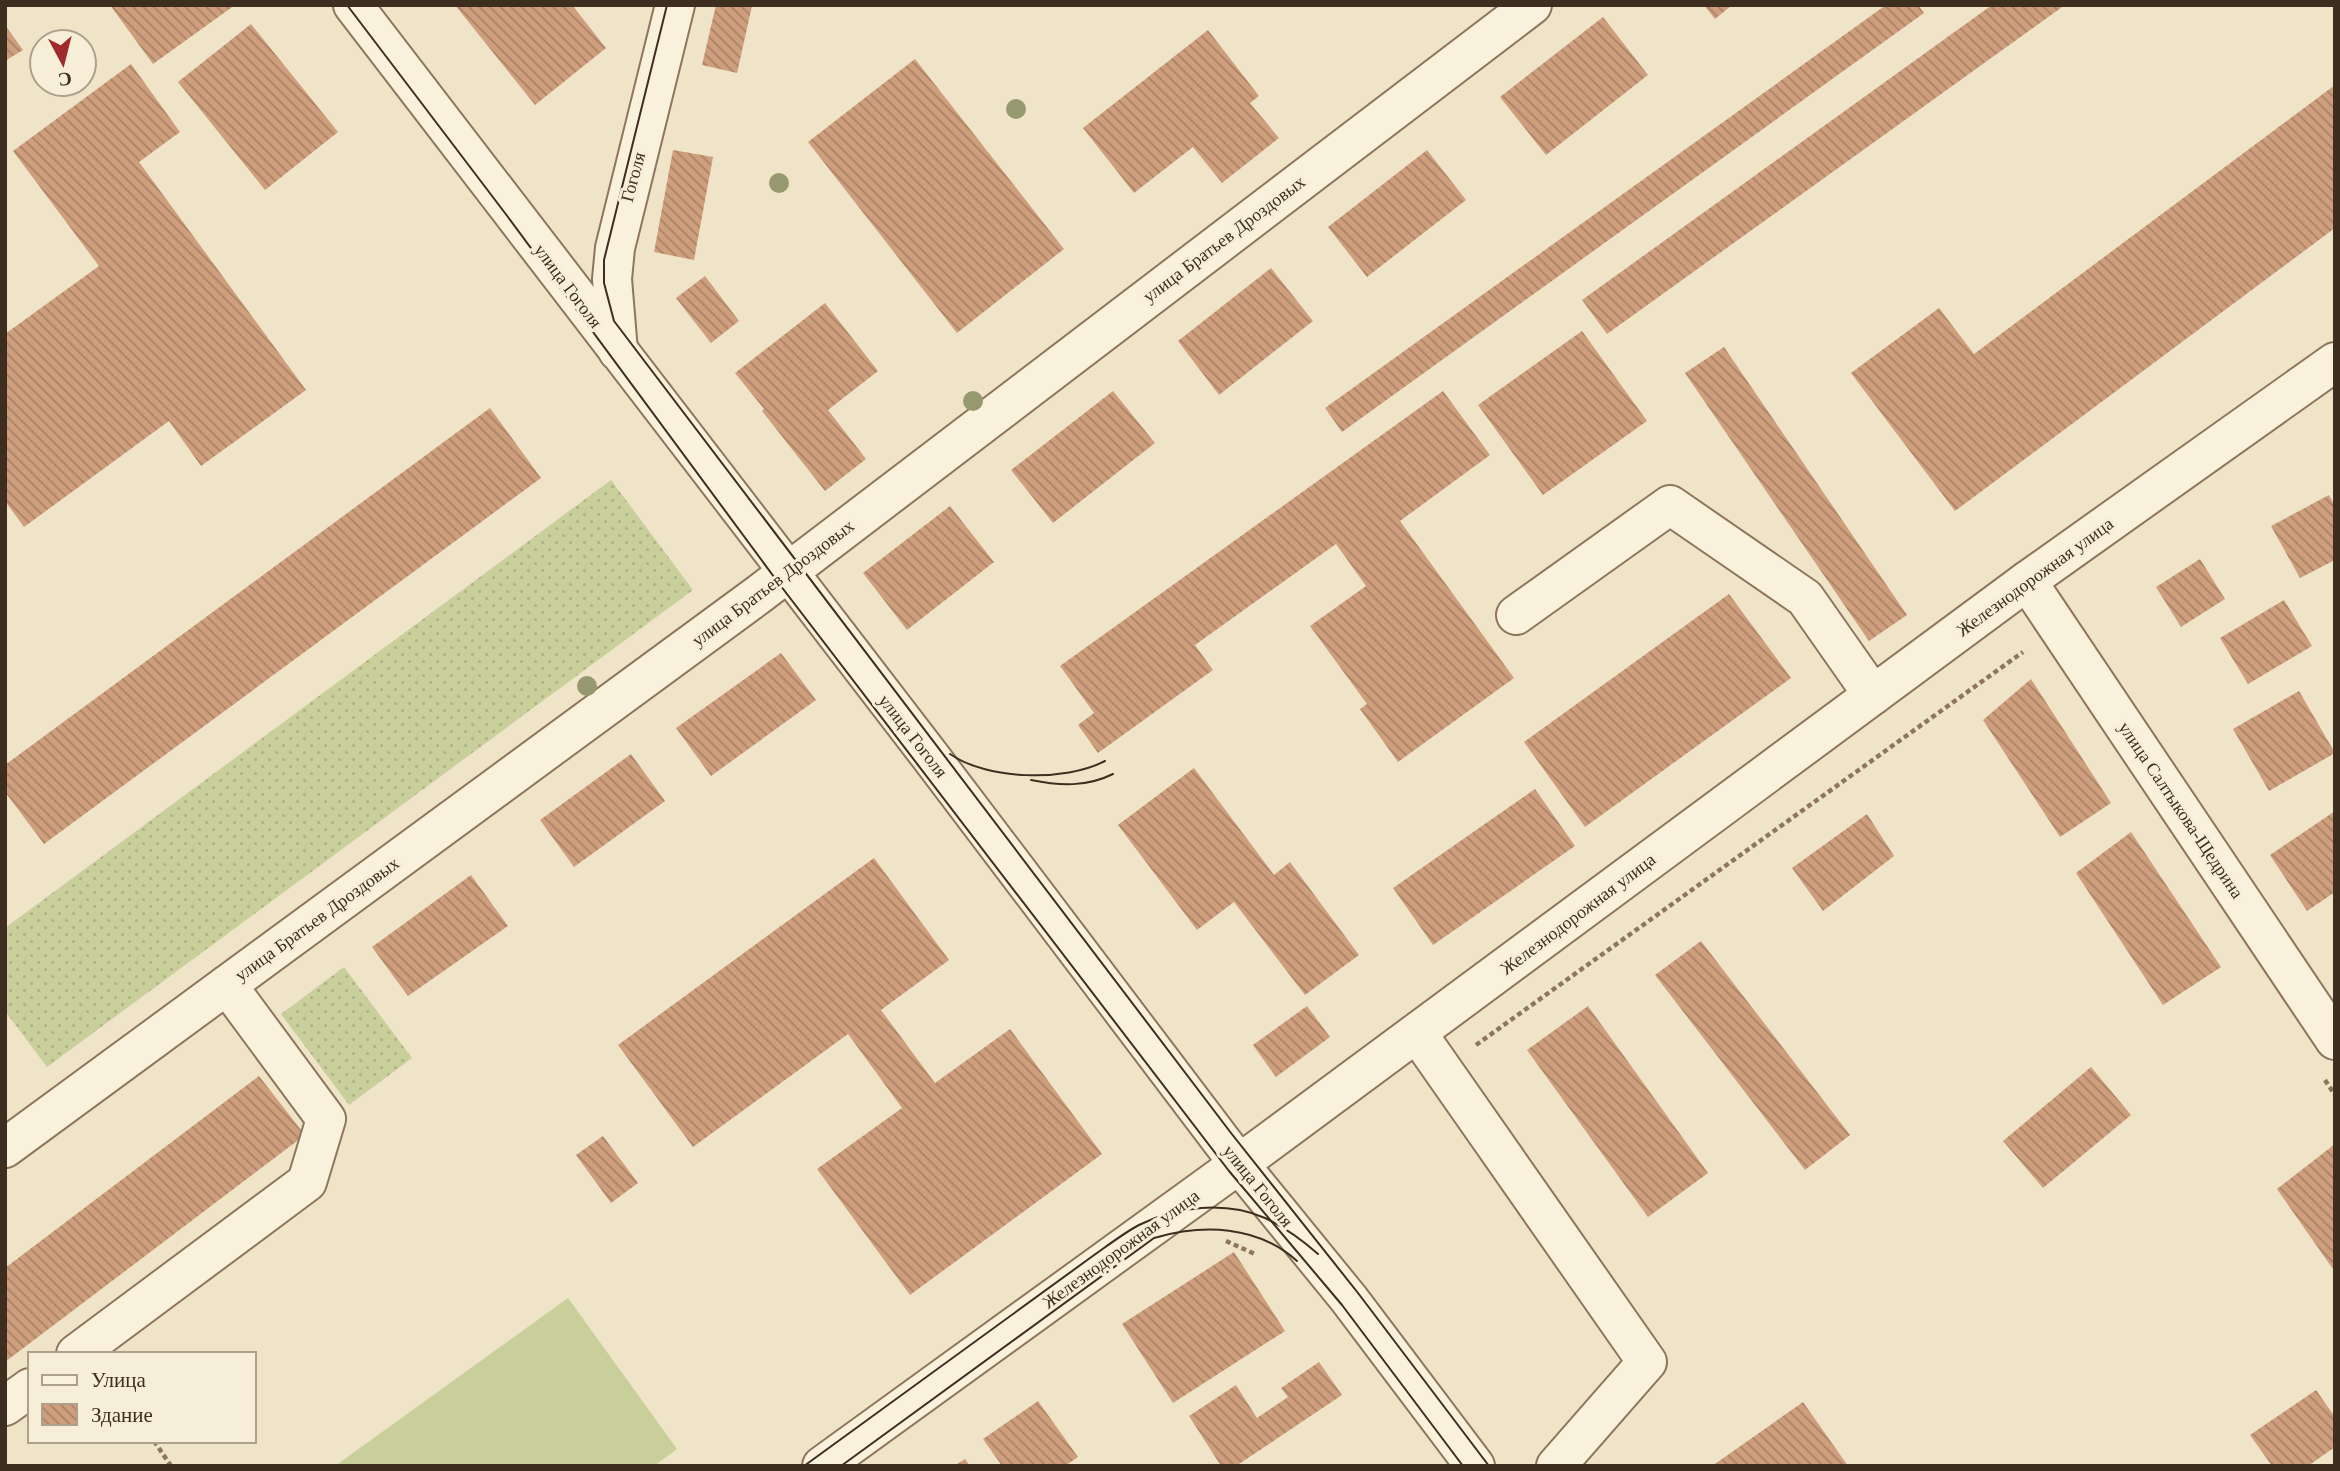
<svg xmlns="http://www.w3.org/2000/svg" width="2340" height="1471" font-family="Georgia,serif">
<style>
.grass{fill:url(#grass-dots)}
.garden{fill:#c9cf9b}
.building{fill:url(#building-back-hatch)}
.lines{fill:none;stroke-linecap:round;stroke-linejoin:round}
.minor-casing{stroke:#8d765c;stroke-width:42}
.path{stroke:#8d765c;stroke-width:4.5;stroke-dasharray:5 3.5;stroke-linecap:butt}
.minor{stroke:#faf1dc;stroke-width:38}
.tram{stroke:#3d2e20;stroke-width:2}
.tree{fill:#96986f}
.labels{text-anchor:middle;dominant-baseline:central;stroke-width:6;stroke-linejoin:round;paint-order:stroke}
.street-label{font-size:18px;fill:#3d2e20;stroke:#f7eed8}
</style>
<defs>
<pattern id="grass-dots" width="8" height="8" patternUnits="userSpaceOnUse" patternTransform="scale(1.75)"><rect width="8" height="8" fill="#c9cf9b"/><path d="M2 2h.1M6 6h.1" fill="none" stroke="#aeb285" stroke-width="1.8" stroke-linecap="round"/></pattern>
<pattern id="building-back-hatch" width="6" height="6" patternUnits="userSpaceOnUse" patternTransform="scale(1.75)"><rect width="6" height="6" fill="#cf9f7d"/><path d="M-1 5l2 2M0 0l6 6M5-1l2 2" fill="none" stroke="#a98266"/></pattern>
</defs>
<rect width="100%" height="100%" fill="#f0e4c8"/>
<g class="grass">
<polygon points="611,480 693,590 47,1067 5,1011 5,928"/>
<polygon points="344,967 412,1058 349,1105 281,1014"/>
</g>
<polygon class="garden" points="568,1298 677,1449 654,1466 335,1466"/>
<g class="building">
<polygon points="110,5 235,5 153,64"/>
<polygon points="455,5 572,5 606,48 535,105"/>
<polygon points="716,5 752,6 737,73 702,65"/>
<polygon points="1704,5 1732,5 1715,19"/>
<polygon points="1886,5 1918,5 1924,13 1342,432 1325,408"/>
<polygon points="1992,5 2065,5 1607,334 1582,300"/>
<polygon points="1603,17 1648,75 1546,155 1500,97"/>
<polygon points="251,24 338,132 265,190 178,82"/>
<polygon points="5,25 23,50 5,61"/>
<polygon points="1208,30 1259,96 1250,103 1279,138 1222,183 1193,147 1134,193 1083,128"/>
<polygon points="915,59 1064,249 957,333 808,142"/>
<polygon points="131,64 180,132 139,162 306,390 201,466 169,421 24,527 5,501 5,334 99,266 13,151"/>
<polygon points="2335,85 2335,228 1955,511 1851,373 1939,308 1974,354"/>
<polygon points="673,150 713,157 694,260 654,252"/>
<polygon points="1427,150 1466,200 1367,277 1328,227"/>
<polygon points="1271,268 1313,321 1219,395 1178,341"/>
<polygon points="705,276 739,321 711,343 676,298"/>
<polygon points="825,303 878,371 828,410 866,459 825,491 762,411 764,409 735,373"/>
<polygon points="1582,331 1647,421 1543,495 1478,405"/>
<polygon points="1724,347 1907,615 1869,641 1685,373"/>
<polygon points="1113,391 1155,443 1053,523 1011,470"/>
<polygon points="1443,391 1490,455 1400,521 1514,678 1398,762 1360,709 1367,704 1310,626 1366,586 1336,544 1195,645 1213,670 1098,753 1078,725 1094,713 1060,666"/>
<polygon points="490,408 541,478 44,844 5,792 5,765"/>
<polygon points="2329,495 2335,506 2335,560 2300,578 2271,526"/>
<polygon points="950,506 994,562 907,630 863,573"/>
<polygon points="2200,559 2225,599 2181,627 2156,587"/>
<polygon points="1729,594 1791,678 1585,827 1524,742"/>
<polygon points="2284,600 2312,646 2248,684 2220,638"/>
<polygon points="781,653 816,700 711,776 676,728"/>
<polygon points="2031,679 2111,803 2060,837 1983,720"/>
<polygon points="2299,691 2335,753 2269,791 2233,729"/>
<polygon points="631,754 665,801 574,867 540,820"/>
<polygon points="1194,768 1274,875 1290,862 1359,955 1305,995 1234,902 1197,930 1118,825"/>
<polygon points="1535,789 1575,846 1433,945 1393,888"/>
<polygon points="2335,811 2335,892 2307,911 2270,855"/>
<polygon points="1867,814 1894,856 1823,911 1792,868"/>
<polygon points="2131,832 2221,967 2163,1005 2076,873"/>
<polygon points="874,858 949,960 881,1010 935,1083 1010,1029 1102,1154 910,1295 817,1169 902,1108 848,1034 693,1147 618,1045"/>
<polygon points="471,875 508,926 408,996 372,947"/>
<polygon points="1701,941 1850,1135 1805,1170 1655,975"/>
<polygon points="1307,1006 1330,1037 1276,1077 1253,1045"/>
<polygon points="1588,1006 1708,1173 1648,1217 1527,1050"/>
<polygon points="2091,1067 2131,1115 2043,1188 2003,1141"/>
<polygon points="259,1076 305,1135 5,1362 5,1268"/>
<polygon points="603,1136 638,1183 611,1203 576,1155"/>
<polygon points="2335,1144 2335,1272 2277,1189"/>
<polygon points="1234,1252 1285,1331 1173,1403 1122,1324"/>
<polygon points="1319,1362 1342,1395 1236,1466 1221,1466 1189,1416 1236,1385 1257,1418 1288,1397 1281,1388"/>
<polygon points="2316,1390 2335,1417 2335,1447 2308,1466 2272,1466 2250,1435"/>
<polygon points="1038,1401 1078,1457 1065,1466 1002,1466 983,1439"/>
<polygon points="1803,1402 1848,1466 1712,1466"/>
<polygon points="965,1459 970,1466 954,1466"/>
</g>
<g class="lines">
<g class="minor-casing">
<g id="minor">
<polyline points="353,5 930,756 1239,1164 1349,1299 1475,1466"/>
<polyline points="618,351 612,279 615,248 675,5"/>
<polyline points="2027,581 2335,1040"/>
<polyline points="1516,615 1670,505 1805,598 1873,695"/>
<polyline points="1417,1033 1647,1362 1556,1466"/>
<polyline points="5,1148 758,595 1532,5"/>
<polyline points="76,1354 307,1182 326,1119 227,985"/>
<polyline points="5,1406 30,1388"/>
<polyline points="822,1466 1239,1164 2027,581 2335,362"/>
</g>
</g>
<g class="path">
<polyline points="1476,1045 2023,652"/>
<polyline points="2325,1080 2335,1095"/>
<polyline points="1226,1241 1257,1255"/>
<polyline points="154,1441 171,1466"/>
</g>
<use href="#minor" class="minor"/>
<g class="tram">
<polyline points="347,5 508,217 777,581 1229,1171 1342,1305 1463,1466"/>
<polyline points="667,5 604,260 604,283 614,321 1231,1133 1358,1293 1489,1466"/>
<path d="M950 754C987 780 1065 782 1105 761"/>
<path d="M1031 780C1060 786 1087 787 1113 774"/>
<path d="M804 1466 1090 1258C1106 1247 1122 1234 1139 1225 1176 1206 1226 1201 1265 1218 1284 1227 1302 1240 1318 1254"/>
<path d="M841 1466 1154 1238C1203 1224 1257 1225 1297 1261"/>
</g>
</g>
<g class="tree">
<circle cx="1016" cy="109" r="10"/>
<circle cx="779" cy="183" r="10"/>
<circle cx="973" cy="401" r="10"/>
<circle cx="587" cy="686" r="10"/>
</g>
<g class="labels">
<g class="street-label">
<text transform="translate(633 177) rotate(-75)">Гоголя</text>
<text transform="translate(1224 239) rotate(-37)">улица Братьев Дроздовых</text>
<text transform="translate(568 286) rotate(53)">улица Гоголя</text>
<text transform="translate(2035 577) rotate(-36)">Железнодорожная улица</text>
<text transform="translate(773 583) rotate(-37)">улица Братьев Дроздовых</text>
<text transform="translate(913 736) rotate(52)">улица Гоголя</text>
<text transform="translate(2181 810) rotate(56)">улица Салтыкова-Щедрина</text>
<text transform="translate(1578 914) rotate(-37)">Железнодорожная улица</text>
<text transform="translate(317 919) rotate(-36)">улица Братьев Дроздовых</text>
<text transform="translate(1258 1186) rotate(51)">улица Гоголя</text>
<text transform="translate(1121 1249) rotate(-36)">Железнодорожная улица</text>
</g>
</g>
<rect width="2340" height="1471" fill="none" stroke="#3d2e20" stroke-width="14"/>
<rect x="28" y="1352" width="228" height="91" fill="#f7eed8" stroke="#ada18e" stroke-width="2"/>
<rect x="42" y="1375" width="35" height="10" fill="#faf1dc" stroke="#ada18e" stroke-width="2"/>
<text x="91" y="1387" font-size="21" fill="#3d2e20">Улица</text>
<rect x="42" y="1404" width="35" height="21" fill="url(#building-back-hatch)" stroke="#ada18e" stroke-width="2"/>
<text x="91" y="1422" font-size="21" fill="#3d2e20">Здание</text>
<g transform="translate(63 63) rotate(173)"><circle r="33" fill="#f7eed8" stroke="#ada18e" stroke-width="2"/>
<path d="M0-5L12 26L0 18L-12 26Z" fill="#9e2a2b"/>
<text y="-10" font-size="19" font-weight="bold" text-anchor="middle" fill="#3d2e20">С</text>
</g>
</svg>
